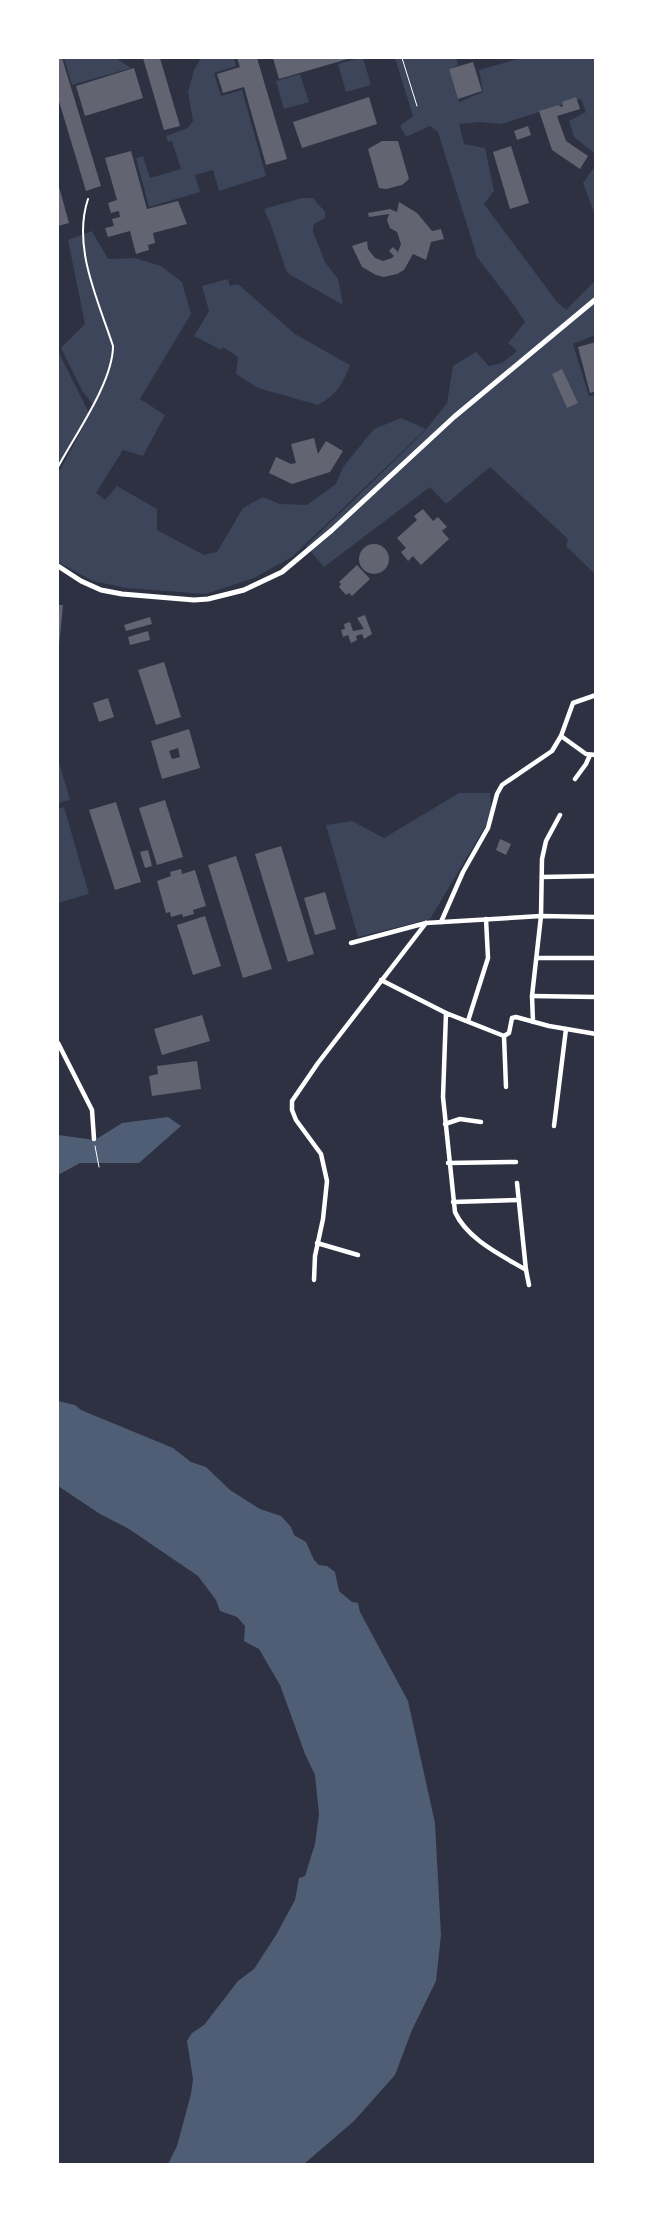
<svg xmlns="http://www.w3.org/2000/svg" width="653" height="2222" font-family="Ubuntu,sans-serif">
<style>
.green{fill:#3c4559}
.water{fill:#4f5d75}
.building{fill:#626471;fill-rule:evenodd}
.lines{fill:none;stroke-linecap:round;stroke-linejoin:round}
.path{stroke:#fff;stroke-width:1}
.service{stroke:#fff;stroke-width:2}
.minor{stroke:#fff;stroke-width:4.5}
.tertiary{stroke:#fff;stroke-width:5}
</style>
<rect width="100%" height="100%" fill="#2d3142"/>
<g class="green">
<polygon points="64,58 116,58 131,68 72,85"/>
<polygon points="201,58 234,58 236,66 214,73 221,96 242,90 266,176 219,191 213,170 195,175 200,192 149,207 136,158 143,156 150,178 181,169 172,141 168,142 166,136 188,128 193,121 188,92 194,70"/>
<polygon points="359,58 363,58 371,85 346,92 338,64"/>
<polygon points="395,58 456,58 458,65 449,69 459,102 483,92 479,70 521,58 595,58 595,154 574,137 569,121 586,112 581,99 501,124 479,122 459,124 464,144 485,148 494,191 484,204 557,302 566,310 595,281 595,335 573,344 589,396 595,395 595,574 566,546 568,539 490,467 446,504 430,487 324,567 306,546 424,432 447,403 453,366 476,352 489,366 502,363 517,351 508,343 525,322 513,304 477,257 438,132 430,126 406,137 400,126 413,116"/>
<polygon points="300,74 309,102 284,109 276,81"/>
<polygon points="595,166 595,215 583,183"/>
<polygon points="302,198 313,198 325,212 325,218 314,224 313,232 325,262 338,279 343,305 289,274 286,270 271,225 264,209"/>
<polygon points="92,231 108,259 135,258 161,266 182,282 191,314 140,399 165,415 143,456 123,450 96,493 105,500 117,486 157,509 157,530 204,555 217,552 243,508 263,497 280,504 307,505 336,484 343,467 374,429 401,418 426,429 292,557 254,578 206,594 126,588 93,581 58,562 58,474 94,406 83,392 61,348 85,324 68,240"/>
<path d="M228 279 230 286 238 284 295 334 350 365C343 384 336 395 318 405L258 388 236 374 238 357 223 347 221 350 194 336 209 311 202 286Z"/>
<polygon points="58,351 89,413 58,469"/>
<polygon points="58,759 70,800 58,803"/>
<polygon points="459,793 490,793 491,809 488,822 430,919 358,937 326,825 352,821 384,838"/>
<polygon points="64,807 89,894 58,903 58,809"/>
</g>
<g class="water">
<polygon points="168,1117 181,1126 139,1163 80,1163 58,1175 58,1135 95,1140 122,1123"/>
<polygon points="58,1401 75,1405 81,1410 173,1448 191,1462 206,1467 230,1490 260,1509 281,1516 291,1527 294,1535 306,1542 314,1560 319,1565 327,1566 335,1572 339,1591 352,1602 358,1603 360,1612 408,1701 435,1823 441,1935 436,1981 412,2030 395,2075 354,2121 304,2164 168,2164 177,2146 191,2094 193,2079 187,2041 192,2033 204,2025 238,1981 254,1969 276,1935 295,1900 299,1878 305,1876 315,1844 319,1814 315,1775 305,1754 280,1685 259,1649 244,1641 245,1626 237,1617 220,1611 216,1600 198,1576 129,1529 100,1514 58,1486"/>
</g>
<g class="building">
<polygon points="58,58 62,58 101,186 86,191 58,98"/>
<polygon points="143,58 160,58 180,126 164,130"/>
<polygon points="237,58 257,58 287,159 266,165 244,87 223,93 217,74 240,67"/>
<polygon points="273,58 351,58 279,79"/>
<polygon points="473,62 482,91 458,99 449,69"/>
<polygon points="134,68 143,98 85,116 76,86"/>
<polygon points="369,97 377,124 302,148 293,122"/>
<polygon points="576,97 580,109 557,116 566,141 588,156 580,169 552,150 539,111 559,105 560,107 563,106 562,102"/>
<polygon points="528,126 531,135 517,140 514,131"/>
<polygon points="382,141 398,141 409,179 402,185 386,189 379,188 368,149"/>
<polygon points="511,146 529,203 510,209 493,152"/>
<polygon points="131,151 147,209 178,201 187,224 153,233 155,243 148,245 149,250 136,254 130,231 108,237 105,228 114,226 112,219 120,217 119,211 111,213 108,203 117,200 105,158"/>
<polygon points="58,183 69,223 58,226"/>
<polygon points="399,202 417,213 432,231 441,229 444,239 431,242 426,260 413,254 404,270 397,274 384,277 376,275 362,267 352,246 367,241 368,249 375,258 383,261 392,258 394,256 389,251 393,247 398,252 401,244 397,232 390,228 387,220 389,214 369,217 368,213 390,209 397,212"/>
<polygon points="596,342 596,391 590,393 578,347"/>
<polygon points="562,369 578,403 567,408 552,374"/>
<polygon points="314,438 318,454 326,441 343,451 330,472 292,484 269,473 276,457 291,464 296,463 291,444"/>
<polygon points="423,509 433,521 438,517 447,527 442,531 449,539 421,565 413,556 408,561 401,552 406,548 397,538 417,520 414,516"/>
<circle cx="374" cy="559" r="15"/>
<polygon points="357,565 370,579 352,596 349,593 346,595 339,587 341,584 339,582"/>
<polygon points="58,605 63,605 59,646 58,646"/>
<polygon points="365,615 372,634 364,639 362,634 356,636 357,640 351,643 348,635 343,637 341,630 345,629 344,624 350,622 353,631 364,629 357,618"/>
<polygon points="150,617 152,624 126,631 124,625"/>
<polygon points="148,631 150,640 130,645 128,637"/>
<polygon points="164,662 181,717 156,725 138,670"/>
<polygon points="108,698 114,717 99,722 93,703"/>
<path d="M189 729 200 768 162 779 151 741ZM178 748 180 757 172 759 169 751Z"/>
<polygon points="165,800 183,857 157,865 139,808"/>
<polygon points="116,802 141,882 115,890 89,810"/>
<polygon points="500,839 511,844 506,855 496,850"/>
<polygon points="281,846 314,954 288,962 255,854"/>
<polygon points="148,850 152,866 145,868 140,852"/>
<polygon points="236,856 272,969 243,978 208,865"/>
<polygon points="181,869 182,874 195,870 206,906 193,910 194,914 183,917 182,914 171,917 170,912 166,913 157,881 171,876 170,872"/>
<polygon points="325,892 336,929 315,935 304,898"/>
<polygon points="205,916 221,966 193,975 177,925"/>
<polygon points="202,1015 210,1041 162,1055 154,1029"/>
<polygon points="197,1061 201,1089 152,1096 149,1076 158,1074 157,1066"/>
</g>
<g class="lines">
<g class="path">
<polyline points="402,58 417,106"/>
<polyline points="95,1146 99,1167"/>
</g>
<path class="service" d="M58 467C75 435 113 382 113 346 98 300 72 247 88 199"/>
<g class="minor">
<polyline points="561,736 586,754 596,755"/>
<polyline points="575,779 586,764 590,755"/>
<polyline points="542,877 596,876"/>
<polyline points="441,922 463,872 488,828 497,794 502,785 552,751 561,736 573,703 596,695"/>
<polyline points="351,943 426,923 541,916 596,917"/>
<polyline points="537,958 596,958"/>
<polyline points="381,980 446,1013"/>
<polyline points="532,996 596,997"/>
<polyline points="468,1021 488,958 486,919"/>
<polyline points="533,1022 532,996 541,916 542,859 546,841 560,815"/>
<path d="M504 1036 446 1013 443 1097 455 1212C467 1239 501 1255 526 1270L529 1285"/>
<polyline points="58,1043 92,1110 94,1139"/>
<polyline points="506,1087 504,1036 509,1033 512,1018 516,1017 549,1026 596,1034"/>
<polyline points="445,1124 460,1119 481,1122"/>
<polyline points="554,1126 566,1029"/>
<polyline points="448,1163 516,1162"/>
<polyline points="517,1183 526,1270"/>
<polyline points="453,1202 519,1200"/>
<polyline points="317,1243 358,1255"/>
<polyline points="314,1280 315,1256 323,1219 327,1181 321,1154 296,1120 292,1110 292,1101 318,1063 426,923"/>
</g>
<polyline class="tertiary" points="58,566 81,581 101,590 122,594 194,600 208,599 244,590 282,572 332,530 454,417 596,299"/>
</g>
<rect width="653" height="2222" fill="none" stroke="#ffffff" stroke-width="118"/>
</svg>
